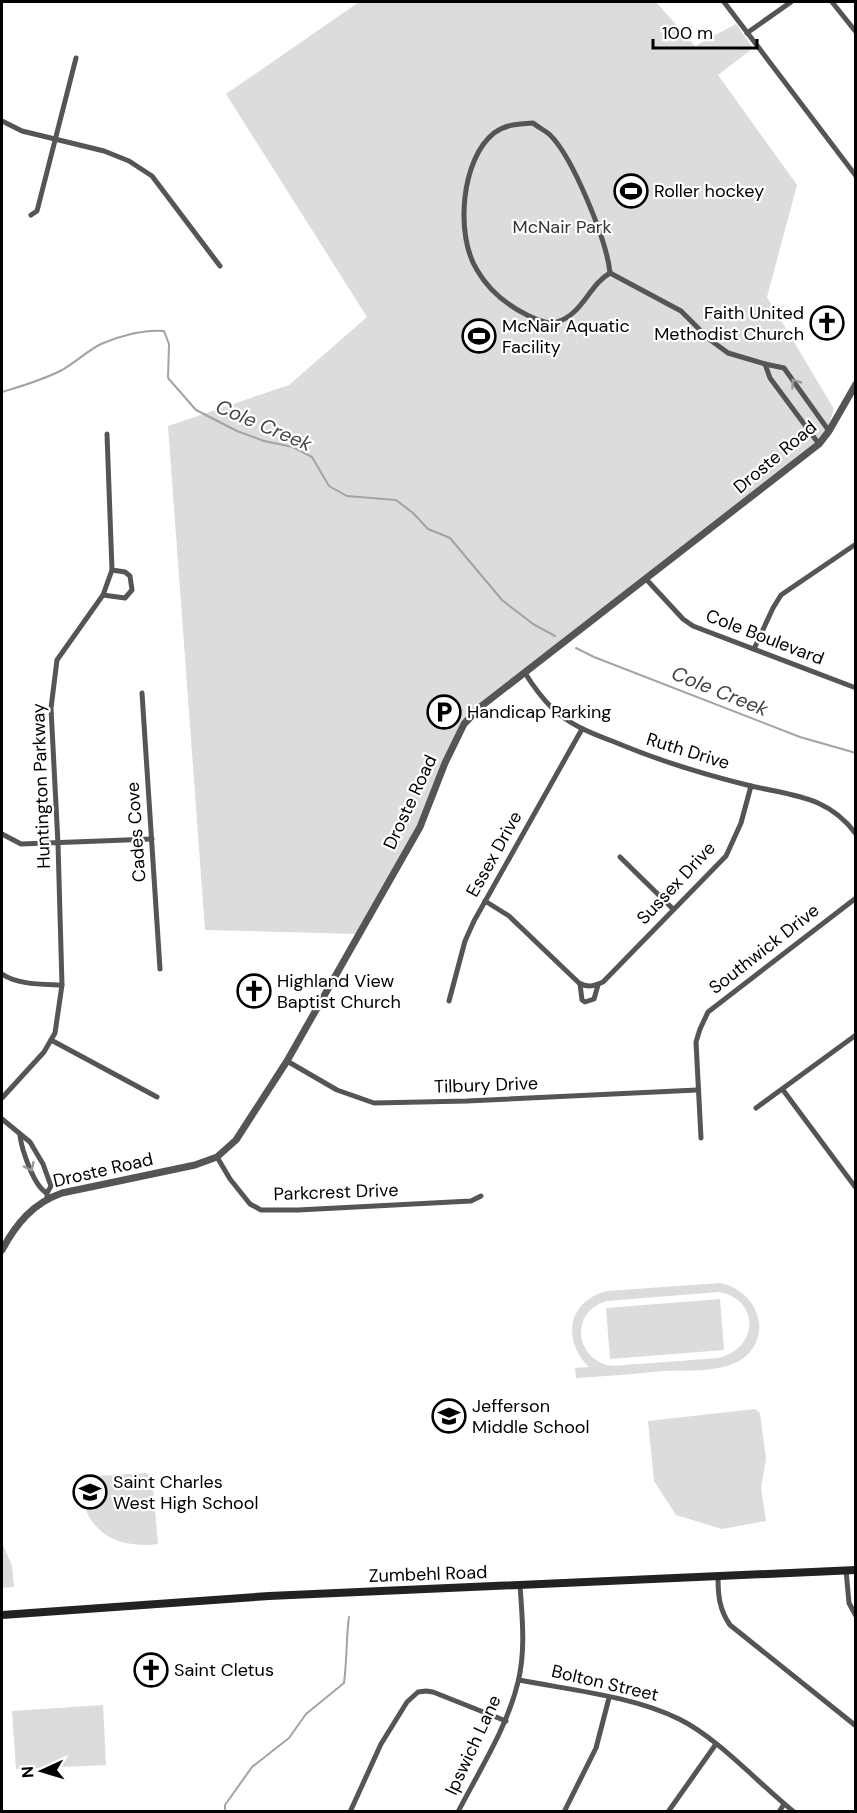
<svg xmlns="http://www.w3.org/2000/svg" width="857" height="1813" font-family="'DM Sans',sans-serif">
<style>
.green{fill:#dcdcdc;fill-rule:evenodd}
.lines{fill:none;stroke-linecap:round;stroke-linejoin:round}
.stream{stroke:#a3a3a3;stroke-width:2}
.minor{stroke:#555;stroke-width:5}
.tertiary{stroke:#555;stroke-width:7}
.secondary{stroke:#222;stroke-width:8}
.oneway{stroke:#999}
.labels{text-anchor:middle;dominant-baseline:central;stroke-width:4.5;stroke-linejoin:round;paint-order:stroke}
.poi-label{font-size:18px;fill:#000;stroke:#fff;text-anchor:start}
.park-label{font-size:18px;fill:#333;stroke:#fff}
.street-label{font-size:18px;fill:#000;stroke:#fff}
.water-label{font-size:20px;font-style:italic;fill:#444;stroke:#fff}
</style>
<rect width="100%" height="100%" fill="#fff"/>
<g class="green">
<polygon points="359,2 656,2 695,46 736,24 753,48 718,75 797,185 767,297 834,409 825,436 464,724 420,827 358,934 205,930 168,426 289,385 367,317 226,94"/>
<path d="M720 1283C757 1290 775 1335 742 1359 721 1373 688 1370 665 1371 635 1374 606 1376 576 1378L575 1368 589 1367C562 1341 567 1301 607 1291ZM719 1292C759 1299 760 1347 719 1358 692 1360 666 1362 639 1364 629 1364 617 1367 607 1365 591 1361 580 1346 581 1330 583 1314 593 1305 607 1301Z"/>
<polygon points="720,1299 724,1350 610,1359 606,1308"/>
<polygon points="755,1409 760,1413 766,1459 761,1488 766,1521 722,1529 676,1515 654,1481 648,1421"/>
<path d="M146 1473 152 1476 158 1544C110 1550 80 1526 80 1477Z"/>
<polygon points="2,1542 12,1566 14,1587 2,1588"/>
<polygon points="103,1705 106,1765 16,1769 12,1711"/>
</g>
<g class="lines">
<g class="stream">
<path d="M2 392C22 386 43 380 62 370 76 362 87 351 101 344 119 336 145 329 164 331L169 344 168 378 196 410 237 431 264 441 293 447 312 457 329 486 347 496 396 500 413 513 428 529 450 538 502 600 533 624 555 636"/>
<polyline points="576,648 594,657 800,737 856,753"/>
<path d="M225 1812V1805L252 1767 289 1738 306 1714 344 1683C347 1661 346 1639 349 1617"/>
</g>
<g class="minor">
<polyline points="724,2 856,176"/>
<polyline points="832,2 856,32"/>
<polyline points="747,33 791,2"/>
<polyline points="2,121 22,131 104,151 129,161 152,176 220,266"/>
<path d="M533 123C538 127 544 130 549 134 572 155 607 241 610 273 589 285 582 315 557 322 549 325 535 319 527 315 507 305 488 289 477 270 455 235 461 159 494 133 506 124 519 124 533 123Z"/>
<polyline points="31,215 37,211 76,58"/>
<polyline points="610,273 681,311 709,339 728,353 765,364"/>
<polyline points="819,444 770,378 765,364 784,368 829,431"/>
<polyline points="646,579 683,619 693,626 856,688"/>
<polyline points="103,595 125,598 132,590 130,576 125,572 112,570"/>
<polyline points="754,649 773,608 781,595 856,544"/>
<path d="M525 673C533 686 542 698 553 709 571 726 594 734 617 743 660 761 706 775 751 786 794 796 828 796 856 834"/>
<polyline points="142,693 160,969"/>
<polyline points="2,834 21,844 152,839"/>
<polyline points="620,857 673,909"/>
<path d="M485 901 509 916 579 983C588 988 594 986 603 982L726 856 741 823 751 786"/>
<path d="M2 974C18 985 42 984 62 985"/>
<polyline points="580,984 582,1000 585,1002 594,999 598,985"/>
<polyline points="449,1001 465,941 474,921 582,729"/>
<polyline points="51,1040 157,1097"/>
<polyline points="287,1061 337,1090 374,1103 467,1101 697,1090"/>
<polyline points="783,1090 856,1188"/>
<polyline points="2,1098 44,1052 55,1033 62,985 58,844 51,708 57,660 103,595 112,570 107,434"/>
<polyline points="756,1108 856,1035"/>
<polyline points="2,1119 30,1142 43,1164 51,1186 47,1193 47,1198"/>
<path d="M20 1136C22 1150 34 1187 47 1193"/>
<polyline points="701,1138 696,1042 700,1029 708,1012 856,898"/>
<polyline points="217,1157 230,1179 250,1204 261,1210 298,1210 471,1201 481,1196"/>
<polyline points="846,1570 849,1603 856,1616"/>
<path d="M718 1577C718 1595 719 1609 730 1625L856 1726"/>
<path d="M519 1680C570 1690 633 1696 679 1719 718 1738 759 1784 794 1812"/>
<polyline points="350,1812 381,1744 407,1702 418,1692 426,1691 433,1692 506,1721"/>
<path d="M458 1812C480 1769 507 1728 518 1682 526 1650 522 1616 520 1585"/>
<polyline points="564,1812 596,1748 609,1698"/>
<polyline points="668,1812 716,1744"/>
<polyline points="779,1812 784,1804"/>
</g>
<path class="tertiary" d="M2 1250C16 1224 33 1203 62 1193L195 1165 217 1157 236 1140 287 1061 420 827 445 763 464 724 479 708 819 444 829 431 856 384"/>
<polyline class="secondary" points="2,1615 269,1596 856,1570"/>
</g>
<defs><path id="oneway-chevron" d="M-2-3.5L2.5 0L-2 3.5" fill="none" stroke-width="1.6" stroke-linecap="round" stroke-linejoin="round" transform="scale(1.5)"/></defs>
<g class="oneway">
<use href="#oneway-chevron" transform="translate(795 383) rotate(-125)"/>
<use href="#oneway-chevron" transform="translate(30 1167) rotate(65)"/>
</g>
<defs>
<g id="stadium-ring" transform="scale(1.725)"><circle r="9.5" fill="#fff" stroke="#000" stroke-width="1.5"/><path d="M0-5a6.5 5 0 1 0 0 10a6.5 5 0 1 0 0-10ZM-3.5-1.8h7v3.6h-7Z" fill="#000"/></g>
<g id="church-ring" transform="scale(1.725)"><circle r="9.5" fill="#fff" stroke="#000" stroke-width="1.5"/><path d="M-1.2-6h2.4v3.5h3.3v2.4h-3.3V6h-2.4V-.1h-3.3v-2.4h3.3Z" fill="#000"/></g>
<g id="parking-ring" transform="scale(1.725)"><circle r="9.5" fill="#fff" stroke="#000" stroke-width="1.5"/><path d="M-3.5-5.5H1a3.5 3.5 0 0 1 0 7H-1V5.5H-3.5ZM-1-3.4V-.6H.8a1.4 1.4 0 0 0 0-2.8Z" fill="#000"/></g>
<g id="school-ring" transform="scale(1.725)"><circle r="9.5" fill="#fff" stroke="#000" stroke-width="1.5"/><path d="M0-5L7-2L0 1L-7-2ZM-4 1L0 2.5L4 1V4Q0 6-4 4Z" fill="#000"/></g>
</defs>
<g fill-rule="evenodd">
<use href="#stadium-ring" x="631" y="191"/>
<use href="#church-ring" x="827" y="323"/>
<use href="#stadium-ring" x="479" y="336"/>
<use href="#parking-ring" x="444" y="712"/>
<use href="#church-ring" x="254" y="991"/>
<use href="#school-ring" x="449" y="1416"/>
<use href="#school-ring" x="90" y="1492"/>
<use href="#church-ring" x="151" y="1670"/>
</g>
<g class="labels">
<g class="poi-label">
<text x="654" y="191">Roller hockey</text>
<text x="804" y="313" text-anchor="end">Faith United<tspan x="804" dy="21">Methodist Church</tspan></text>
<text x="502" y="326">McNair Aquatic<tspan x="502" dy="21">Facility</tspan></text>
<text x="467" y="712">Handicap Parking</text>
<text x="277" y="981">Highland View<tspan x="277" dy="21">Baptist Church</tspan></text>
<text x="472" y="1406">Jefferson<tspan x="472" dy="21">Middle School</tspan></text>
<text x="113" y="1482">Saint Charles<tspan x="113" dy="21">West High School</tspan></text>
<text x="174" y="1670">Saint Cletus</text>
</g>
<g class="park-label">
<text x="562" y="227">McNair Park</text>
</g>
<g class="street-label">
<text transform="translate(775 457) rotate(-40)">Droste Road</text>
<text transform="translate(765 637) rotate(21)">Cole Boulevard</text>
<text transform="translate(688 751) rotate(17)">Ruth Drive</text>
<text transform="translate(41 786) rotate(-92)">Huntington Parkway</text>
<text transform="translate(410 802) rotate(-65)">Droste Road</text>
<text transform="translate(136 832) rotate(-94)">Cades Cove</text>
<text transform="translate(494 854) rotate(-61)">Essex Drive</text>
<text transform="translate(676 883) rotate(-47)">Sussex Drive</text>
<text transform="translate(764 949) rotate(-38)">Southwick Drive</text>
<text transform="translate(486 1085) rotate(-2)">Tilbury Drive</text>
<text transform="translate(103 1170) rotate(-13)">Droste Road</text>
<text transform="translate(336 1192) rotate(-2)">Parkcrest Drive</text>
<text transform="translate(428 1574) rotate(-2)">Zumbehl Road</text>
<text transform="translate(605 1683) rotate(13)">Bolton Street</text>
<text transform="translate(473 1745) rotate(-65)">Ipswich Lane</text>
</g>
<g class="water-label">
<text transform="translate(264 425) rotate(23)">Cole Creek</text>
<text transform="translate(720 691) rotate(22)">Cole Creek</text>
</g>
</g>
<rect width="857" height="1813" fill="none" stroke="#000000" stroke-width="6"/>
<g transform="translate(42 1771) rotate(266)" stroke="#ffffff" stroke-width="4.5" paint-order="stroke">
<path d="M0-4.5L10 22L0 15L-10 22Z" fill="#000000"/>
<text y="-9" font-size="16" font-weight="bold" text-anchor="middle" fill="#000000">N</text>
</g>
<path d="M653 39v9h104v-9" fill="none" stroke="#000000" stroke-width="3"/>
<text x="662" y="39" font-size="18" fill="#000000" stroke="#ffffff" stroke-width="4.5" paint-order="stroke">100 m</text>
</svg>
